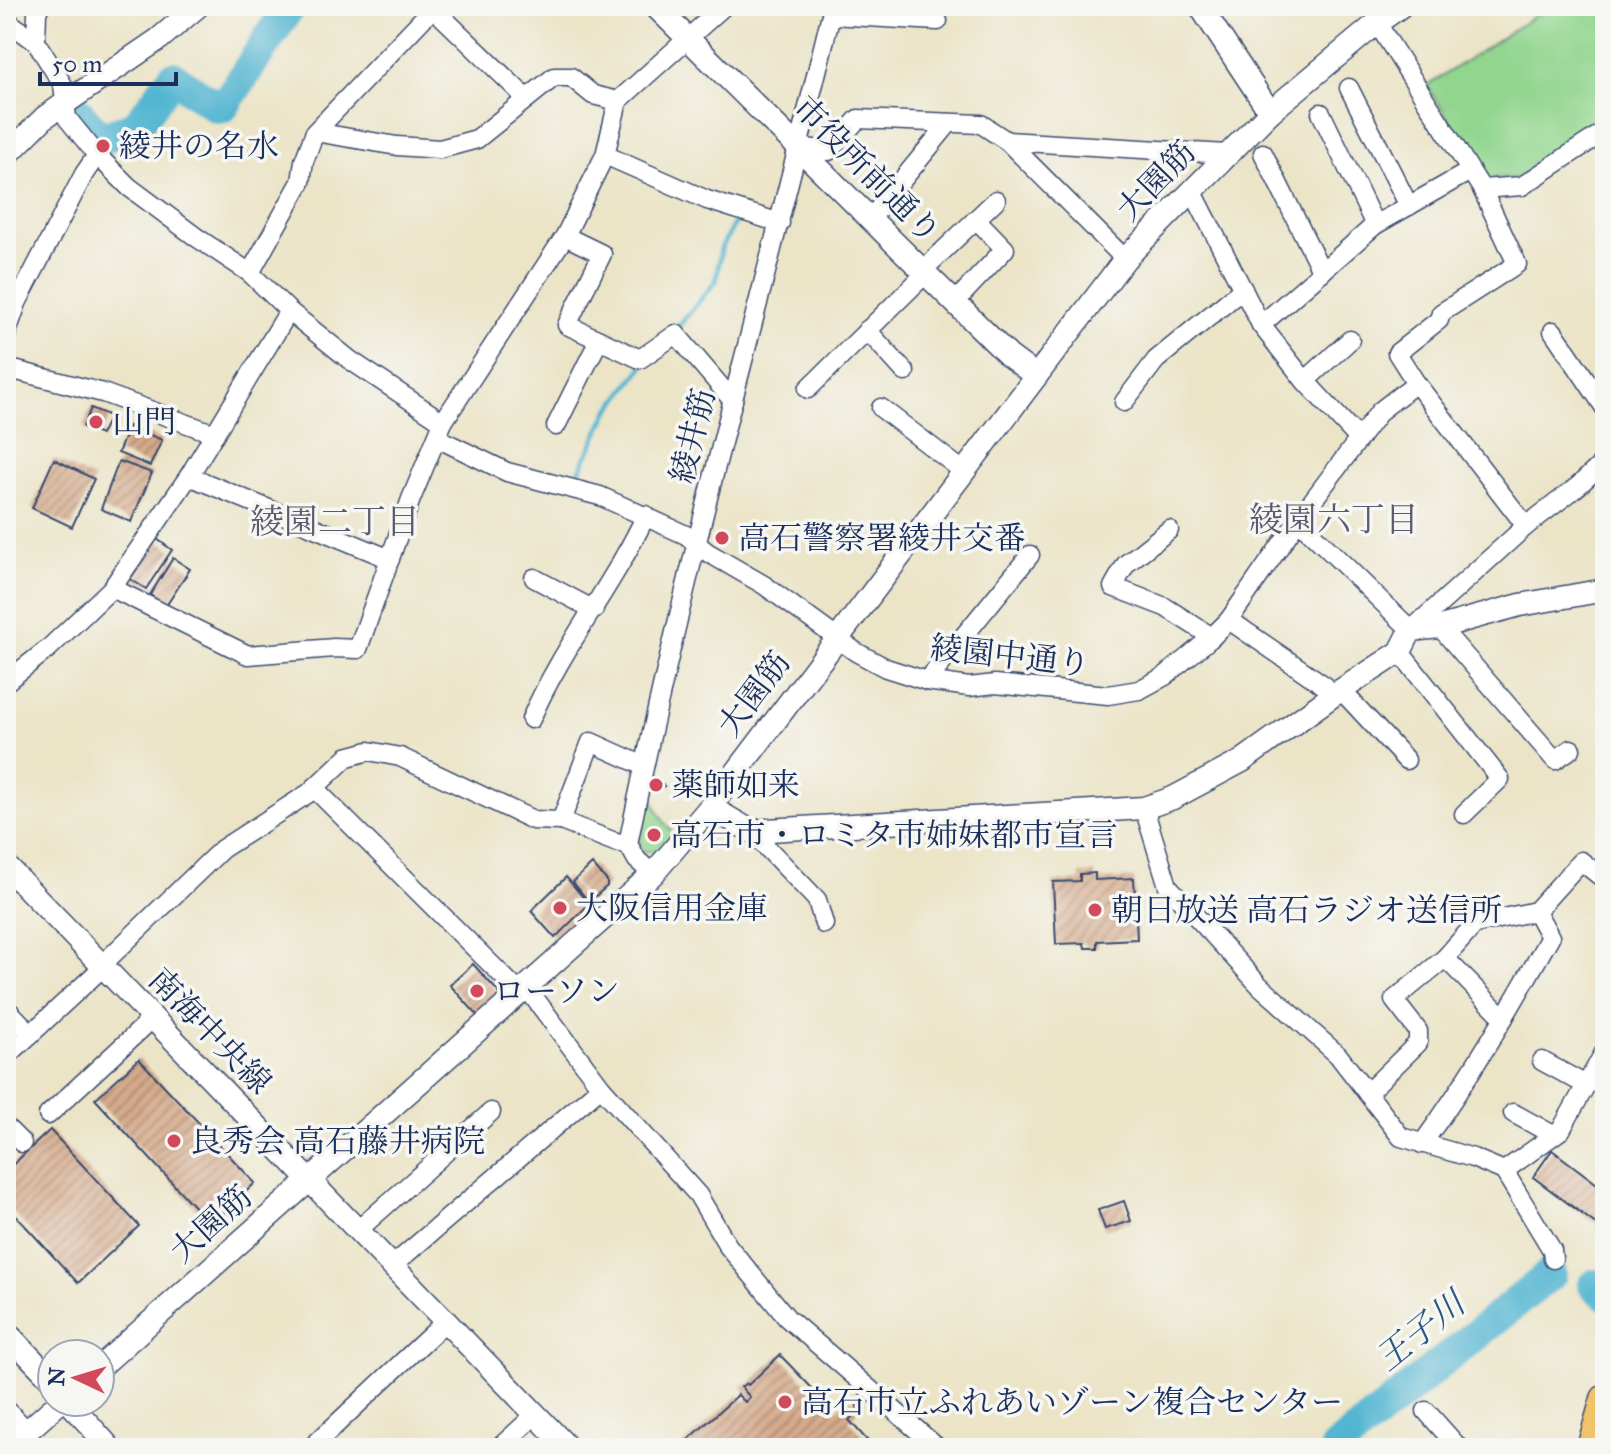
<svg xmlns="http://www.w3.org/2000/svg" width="1611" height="1454" font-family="'IM FELL Great Primer','Noto Serif JP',serif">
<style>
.park{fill:#91d58e;stroke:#568276;stroke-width:2}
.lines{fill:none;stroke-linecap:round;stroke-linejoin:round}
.stream{stroke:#53b5d1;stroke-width:5}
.river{stroke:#53b5d1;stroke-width:32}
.building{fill:url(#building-hatch)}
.minor-casing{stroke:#3a4a6e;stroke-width:21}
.tertiary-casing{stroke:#3a4a6e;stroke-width:25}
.primary-casing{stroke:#3a4a6e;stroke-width:31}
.minor{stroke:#fff;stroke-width:18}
.tertiary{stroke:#fff;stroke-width:22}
.primary{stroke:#f1c36a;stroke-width:28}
.poi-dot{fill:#d1495b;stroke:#f6f6f2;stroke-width:3}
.labels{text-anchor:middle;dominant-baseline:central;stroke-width:7;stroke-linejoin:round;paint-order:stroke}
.poi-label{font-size:32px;fill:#1b2f5e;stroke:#f6f6f2;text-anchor:start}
.street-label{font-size:32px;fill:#1b2f5e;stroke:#f6f6f2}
.neighbourhood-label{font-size:34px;fill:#5c5a6e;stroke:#f6f6f2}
.water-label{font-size:34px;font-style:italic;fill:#2c5780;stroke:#f6f6f2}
</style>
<defs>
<pattern id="building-hatch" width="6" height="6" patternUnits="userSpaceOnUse" patternTransform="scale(2)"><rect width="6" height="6" fill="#d5aa8b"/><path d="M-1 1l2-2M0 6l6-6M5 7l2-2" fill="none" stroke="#ac8b75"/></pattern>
</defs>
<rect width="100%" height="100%" fill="#f6f6f2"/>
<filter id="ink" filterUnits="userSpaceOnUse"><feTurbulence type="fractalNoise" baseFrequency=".0125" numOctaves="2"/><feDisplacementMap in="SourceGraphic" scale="16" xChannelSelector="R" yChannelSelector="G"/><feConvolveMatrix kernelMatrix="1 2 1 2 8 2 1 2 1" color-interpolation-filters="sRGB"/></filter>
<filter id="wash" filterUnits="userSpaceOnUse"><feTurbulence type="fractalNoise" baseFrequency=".006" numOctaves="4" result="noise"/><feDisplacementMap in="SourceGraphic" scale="32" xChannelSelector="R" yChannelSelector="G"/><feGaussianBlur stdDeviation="1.8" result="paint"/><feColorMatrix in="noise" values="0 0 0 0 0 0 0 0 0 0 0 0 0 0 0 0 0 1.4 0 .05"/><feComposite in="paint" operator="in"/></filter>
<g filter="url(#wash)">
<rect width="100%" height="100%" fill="#ebe4c7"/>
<g class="park">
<polygon points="1550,6 1605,6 1605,123 1518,179 1487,177 1427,86"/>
<path d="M647 780C654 805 658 817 675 835L656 852 644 851 639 844Z"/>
</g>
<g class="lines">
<g class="stream">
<polyline points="677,328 716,281 721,249 738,216"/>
<polyline points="573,484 608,412 644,365"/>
</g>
<g class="river">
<polyline points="77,111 101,139 137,125 173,77 217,107 223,107 290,6"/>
<polyline points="1594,1285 1605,1294"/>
<polyline points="1336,1448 1551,1274"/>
</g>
</g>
<g id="blocks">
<g class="building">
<polygon points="91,408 110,416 101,435 83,427"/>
<polygon points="129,426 162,440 150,466 118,453"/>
<polygon points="54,459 94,479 72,527 32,508"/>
<polygon points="119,461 152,473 131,522 101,509"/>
<polygon points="157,539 172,550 146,589 130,579"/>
<polygon points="173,558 190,569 166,606 150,595"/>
<polygon points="653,777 664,786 657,791 649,783"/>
<polygon points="592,864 607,881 607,886 589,902 573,882"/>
<polygon points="1095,873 1095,880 1134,878 1137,939 1097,941 1097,948 1085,948 1084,943 1056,944 1053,882 1080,881 1080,874"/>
<polygon points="566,877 589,904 555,938 531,911"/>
<polygon points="473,964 503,997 480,1018 450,985"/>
<polygon points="139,1059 255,1183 211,1225 95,1099"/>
<polygon points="50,1130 139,1226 78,1283 6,1205 6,1171"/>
<polygon points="1552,1150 1605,1190 1605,1231 1533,1177"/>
<polygon points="1124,1201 1131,1221 1105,1229 1098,1210"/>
<polygon points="780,1355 834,1411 847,1400 856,1401 858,1411 849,1420 874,1448 679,1448 738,1395 745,1402 750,1397 741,1387 746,1383 748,1385"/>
</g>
</g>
</g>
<g filter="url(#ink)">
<use href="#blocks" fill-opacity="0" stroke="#3a4a6e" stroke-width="2"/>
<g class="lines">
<g class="minor-casing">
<g id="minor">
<polyline points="431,6 526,98"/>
<polyline points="831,15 938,21"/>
<polyline points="6,20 36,42 63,85 67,118 97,155 129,187 196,237 250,273 289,311 350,360 443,422"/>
<polyline points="1377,23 1482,189 1517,264 1441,313 1439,320 1397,353 1416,383 1526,526"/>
<polyline points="36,42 37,12 40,6"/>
<polyline points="1349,88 1409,206"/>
<polyline points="1321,113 1375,225"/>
<polyline points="315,132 435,6"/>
<polyline points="1007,141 1227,154"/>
<polyline points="798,147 829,151 858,119 981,124 1007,141 1125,259"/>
<polyline points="1263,153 1322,272"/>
<polyline points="605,155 707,200 780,223"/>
<polyline points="1482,189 1522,186 1605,131"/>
<polyline points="1192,190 1261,325 1305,381"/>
<polyline points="871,218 949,123"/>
<polyline points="565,236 602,254 567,325 640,359 676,334 733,401"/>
<polyline points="250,273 301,182 304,161 315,132 397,146 440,149 477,139 554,77 571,77 593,95 618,101"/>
<polyline points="955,302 1005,249 976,219"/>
<polyline points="1261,325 1375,225 1470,171"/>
<polyline points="867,330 905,372"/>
<polyline points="1553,331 1605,408"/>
<polyline points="6,335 17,303 84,174 97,155"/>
<polyline points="1350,340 1305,381 1359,439"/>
<polyline points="6,368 103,393 215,434"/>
<polyline points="808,389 918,281 923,270 996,200"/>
<polyline points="1124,402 1156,360 1243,289"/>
<polyline points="881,408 963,471"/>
<polyline points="556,426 599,340"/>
<polyline points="437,438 507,472 600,496 686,535 707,552 764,585 856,652 886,668 927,681 969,687 995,684 1108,695 1139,690 1165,676 1212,637 1229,620 1298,520 1380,411 1416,383"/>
<polyline points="189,476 390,559"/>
<polyline points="1298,520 1411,630 1526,526 1577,487 1605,461"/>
<polyline points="1169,530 1126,564 1113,587 1165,607 1212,637"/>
<polyline points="534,578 594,610"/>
<polyline points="112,588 248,655 334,648 358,649 411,499 443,422 565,236 605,155 618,101 724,6"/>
<polyline points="1229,620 1325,686 1332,696"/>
<polyline points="1440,627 1555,760 1571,749"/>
<polyline points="1400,652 1500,779 1464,814"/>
<polyline points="927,681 1030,555"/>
<polyline points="6,682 49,648 112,588 189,476 289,311"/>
<polyline points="1342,691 1406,760"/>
<path d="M531 719C562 647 613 586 646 515"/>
<polyline points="314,788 521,994"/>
<polyline points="1144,808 1168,886 1260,986 1338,1055 1401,1137 1473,1158 1504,1171"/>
<polyline points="561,821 591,742 644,766"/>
<polyline points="751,831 817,900 824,924"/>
<path d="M653 874 637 860 628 844C685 562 766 285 833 6"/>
<polyline points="1445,958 1504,1018"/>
<polyline points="527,988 601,1087 698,1195 728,1246 787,1318 938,1448"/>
<polyline points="6,1008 31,1034"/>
<polyline points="6,1057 103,967 110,957 222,849 309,793 347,757 369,751 400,757 533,820 561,821 615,842 628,844"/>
<polyline points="1542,1061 1586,1085"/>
<polyline points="1367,1093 1418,1043 1418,1031 1394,1000 1445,958 1475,924 1536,911 1581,861 1605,880"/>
<polyline points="1513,1113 1553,1135"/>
<polyline points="48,1115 153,1018"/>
<polyline points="6,1127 22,1143"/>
<path d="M1422 1144C1470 1078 1510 1008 1550 937L1536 911"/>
<polyline points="358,1230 491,1112"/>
<polyline points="1553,1259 1552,1250 1504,1171 1561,1130 1605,1051"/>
<polyline points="392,1266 601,1087"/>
<polyline points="6,1409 27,1431"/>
<polyline points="1426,1411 1459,1448"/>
<polyline points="311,1448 446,1321"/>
<polyline points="499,1448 535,1415"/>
</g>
</g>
<g class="tertiary-casing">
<g id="tertiary">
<polyline points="655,6 1009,356 1036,376"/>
<polyline points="1200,6 1270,112"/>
<polyline points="6,156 45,117 159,39 198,6"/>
<polyline points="710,807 751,831 1144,808 1173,798 1242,761 1332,696 1400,652 1411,630 1440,627 1520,605 1605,590"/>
<polyline points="6,866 568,1448"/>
<polyline points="6,1332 52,1380"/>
<polyline points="100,1367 653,874 710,807 1125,259 1270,112 1377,23 1401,6"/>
<polyline points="69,1402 110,1448"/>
<polyline points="8,1448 60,1402"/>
</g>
</g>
<g class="primary-casing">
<polyline id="primary" points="1591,1448 1605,1399"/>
</g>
<use href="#minor" class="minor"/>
<use href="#tertiary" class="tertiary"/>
<use href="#primary" class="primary"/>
</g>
</g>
<g class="poi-dot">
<circle cx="103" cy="146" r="8"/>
<circle cx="96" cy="422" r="8"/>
<circle cx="722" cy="538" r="8"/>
<circle cx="656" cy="785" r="8"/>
<circle cx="654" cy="835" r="8"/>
<circle cx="560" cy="908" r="8"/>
<circle cx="1095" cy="910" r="8"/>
<circle cx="477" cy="991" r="8"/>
<circle cx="174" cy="1141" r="8"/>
<circle cx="785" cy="1402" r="8"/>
</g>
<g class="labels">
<g class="poi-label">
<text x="119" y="146">綾井の名水</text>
<text x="112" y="422">山門</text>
<text x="738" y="538">高石警察署綾井交番</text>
<text x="672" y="785">薬師如来</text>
<text x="670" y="835">高石市・ロミタ市姉妹都市宣言</text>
<text x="576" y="908">大阪信用金庫</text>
<text x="1111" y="910">朝日放送 高石ラジオ送信所</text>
<text x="493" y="991">ローソン</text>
<text x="190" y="1141">良秀会 高石藤井病院</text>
<text x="801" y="1402">高石市立ふれあいゾーン複合センター</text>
</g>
<g class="street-label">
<text transform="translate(867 170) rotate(45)">市役所前通り</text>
<text transform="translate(1156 181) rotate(-46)">大園筋</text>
<text transform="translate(693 436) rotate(-76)">綾井筋</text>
<text transform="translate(1010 656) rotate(6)">綾園中通り</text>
<text transform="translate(754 694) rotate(-53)">大園筋</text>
<text transform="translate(210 1031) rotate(46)">南海中央線</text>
<text transform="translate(211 1224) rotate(-42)">大園筋</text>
</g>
<g class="neighbourhood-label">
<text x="1334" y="519">綾園六丁目</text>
<text x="335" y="521">綾園二丁目</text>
</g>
<g class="water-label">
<text transform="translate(1420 1331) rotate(-39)">王子川</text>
</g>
</g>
<rect width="1611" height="1454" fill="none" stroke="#f6f6f2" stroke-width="32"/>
<g transform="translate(76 1378) rotate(274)"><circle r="38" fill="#f6f6f2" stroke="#9ea6b7" stroke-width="2"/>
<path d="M0-6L14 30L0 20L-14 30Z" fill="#d1495b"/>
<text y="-12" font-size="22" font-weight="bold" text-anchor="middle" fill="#1b2f5e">N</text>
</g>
<path d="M40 72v12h136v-12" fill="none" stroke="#1b2f5e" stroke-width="4"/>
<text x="52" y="72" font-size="24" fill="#1b2f5e" stroke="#f6f6f2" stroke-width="6" paint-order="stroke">50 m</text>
</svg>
